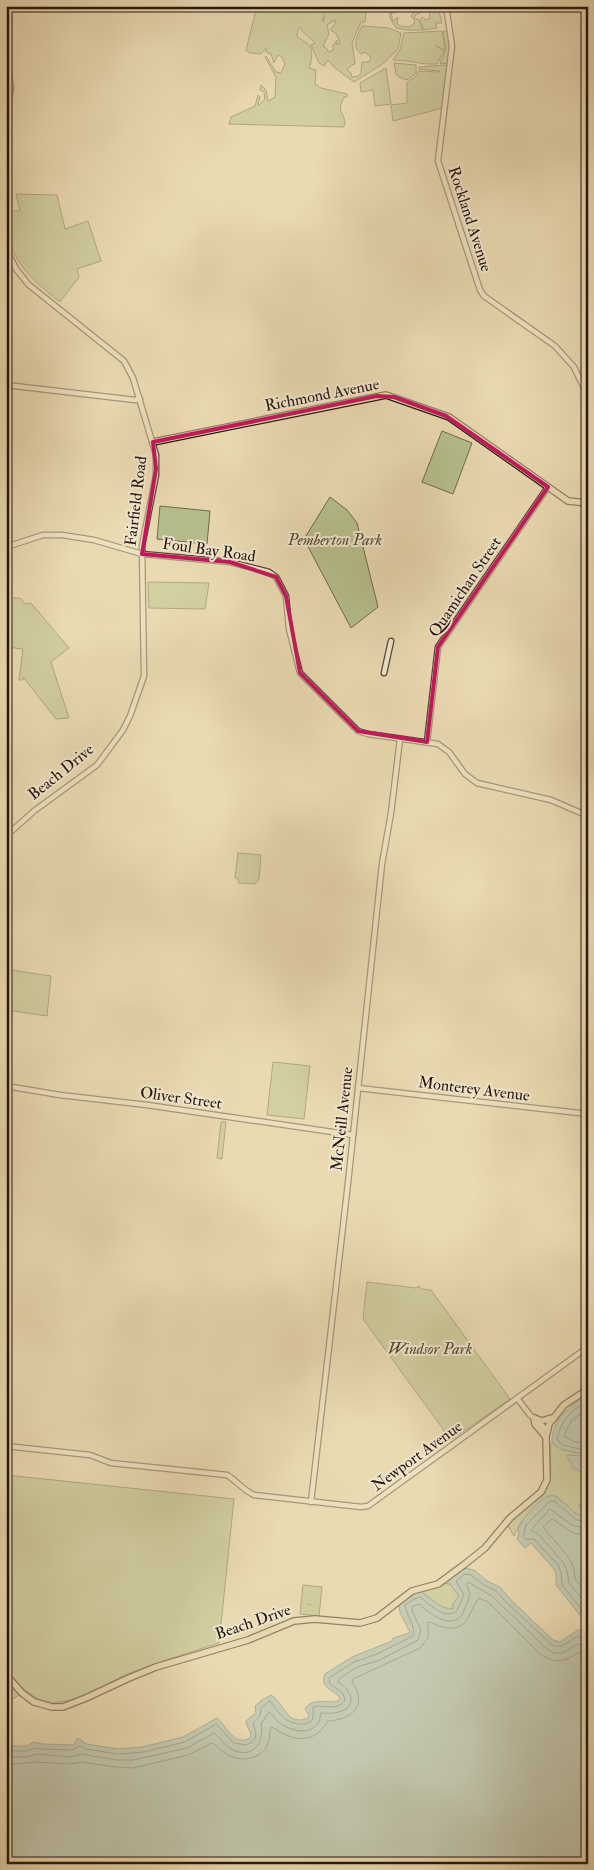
<svg xmlns="http://www.w3.org/2000/svg" width="594" height="1870" font-family="'IM FELL Double Pica',serif">
<style>
.green{fill:#b6c08d;stroke:#6e6a4e;fill-rule:evenodd}
.water{fill:#99b9b3;stroke:#6b7771}
.lines{fill:none;stroke-linecap:round;stroke-linejoin:round}
.shore{stroke:#5f6761;stroke-width:1}
.stream{stroke:#6b7771;stroke-width:1}
.minor-casing{stroke:#564638;stroke-width:7}
.major-casing{stroke:#25150f;stroke-width:8}
.minor{stroke:#f1e7cd;stroke-width:4.5}
.major{stroke:#eadab2;stroke-width:5.5}
.marked{fill:none;stroke:#c2185b;stroke-width:4;stroke-linejoin:round}
.labels{text-anchor:middle;dominant-baseline:central;stroke-width:4;stroke-linejoin:round;paint-order:stroke}
.street-label{font-size:16px;fill:#25150f;stroke:#f1e7cd}
.park-label{font-size:16px;font-style:italic;fill:#504835;stroke:#f1e7cd}
</style>
<rect width="100%" height="100%" fill="#eadab2"/>
<filter id="stains"><feTurbulence type="fractalNoise" baseFrequency=".004" numOctaves="4"/><feColorMatrix values="0 0 0 0 .2 0 0 0 0 .09 0 0 0 0 .02 0 0 0 .5 -.17"/></filter>
<radialGradient id="worn" r=".72"><stop offset=".6" stop-color="#630" stop-opacity="0"/><stop offset="1" stop-color="#630" stop-opacity=".3"/></radialGradient>
<g class="green">
<path d="M257 6H326L323 14V22L328 6H354L356 13 357 11 366 13 365 22H361L352 43 355 64 352 65 347 70 351 73 352 77 359 76 361 72 362 62H369L371 57 365 52 362 54C351 49 357 35 362 26L389 28 401 33 398 49 384 63 354 82 335 68 328 60 324 66 319 63 311 45 315 43 301 30 300 27 298 29 297 36C300 39 303 40 307 43 314 48 312 61 309 68L316 70 315 84 321 88 347 94V97H344C338 111 340 107 345 121L344 127 229 124 231 117 255 106 258 95 260 97 258 105H259L265 99 264 92 260 90 261 85 266 90 268 101 275 97 276 77 265 57 266 56 276 72 281 73 285 64 282 57 278 55 274 63 271 54 266 52V48L261 54 250 53 246 50ZM335 20V23L330 30 336 33 340 43 337 45V40L333 46V50L328 52 327 49 323 46 329 34 327 25Z"/>
<polygon points="431,6 438,7 442,23 436,23 437,28 424,30 420,20 422,17 426,20 430,18 430,14 426,10"/>
<polygon points="397,8 395,13 391,13 393,21 398,17 397,23 400,26 409,27 413,25 415,21 411,16 415,10 418,10 420,13 414,16 416,19 418,19 423,30 407,30 396,28 390,18 389,9"/>
<path d="M442 31 445 48 444 50 435 45 444 51 437 64C421 65 410 60 393 60L400 50 404 33Z"/>
<polygon points="443,31 448,31 450,40 448,63 440,64 446,48"/>
<polygon points="394,63 416,65 416,73 407,80 399,77 396,74"/>
<polygon points="447,65 443,108 393,121 391,105 407,103 407,83 416,76 418,71 437,72 440,71 419,69 419,67"/>
<polygon points="386,68 391,104 375,106 373,90 361,92 360,83"/>
<path d="M16 194 57 195 65 229 88 221 101 261 77 269 79 277 60 302C26 275 6 257 6 211H20Z"/>
<polygon points="442,431 472,443 453,494 422,482"/>
<polygon points="330,497 347,510 357,523 378,607 351,628 304,539"/>
<polygon points="160,506 210,511 207,544 157,539"/>
<polygon points="148,582 209,583 205,609 149,608"/>
<polygon points="12,598 20,598 26,604 31,603 69,648 51,662 69,718 56,719 23,677 23,680 19,680 23,649 6,647 6,602"/>
<polygon points="238,853 261,855 259,879 255,884 239,883 238,879 235,878"/>
<polygon points="11,970 51,976 47,1016 6,1010 8,974"/>
<polygon points="273,1062 310,1066 304,1119 267,1115"/>
<polygon points="221,1122 226,1122 222,1159 217,1158"/>
<polygon points="367,1282 416,1288 419,1286 421,1289 431,1290 510,1399 451,1440 363,1319"/>
<path d="M552 1443 562 1450 581 1453 583 1456 568 1455C573 1464 576 1473 588 1472V1491L584 1498 588 1500V1505L585 1504 584 1510 585 1515 584 1517 575 1513 556 1496 547 1497 521 1522 514 1536 507 1524 547 1489C553 1476 550 1459 550 1445Z"/>
<path d="M6 1475 234 1499 219 1643C188 1653 158 1662 128 1674 109 1682 80 1700 61 1702 47 1704 37 1699 26 1691L6 1703Z"/>
<path d="M446 1583 451 1585 459 1596 453 1604V1609C440 1609 431 1599 422 1592Z"/>
<polygon points="303,1585 322,1587 319,1616 300,1614"/>
</g>
<g class="water">
<path d="M588 1395V1472L583 1473 572 1467V1462L569 1461 567 1455 582 1456 581 1453C569 1452 561 1451 552 1443 551 1420 570 1405 588 1395Z"/>
<path d="M553 1495 559 1499 561 1502 566 1504 575 1513 581 1516 585 1515 584 1510 578 1506 582 1502 588 1505V1628L583 1619 556 1585V1573L553 1568 531 1543 525 1548 517 1539 519 1533 518 1529C524 1517 539 1497 553 1495Z"/>
<path d="M465 1568 474 1570 487 1581 500 1587 511 1600 553 1640 560 1642 578 1630H581L588 1638V1864H6V1746H27L34 1742 42 1744 71 1745H74L77 1739H80L86 1744 118 1749 142 1747 183 1737 217 1718C227 1727 235 1747 250 1738L251 1734 246 1723 247 1720 256 1713 255 1706 262 1700 271 1695C284 1702 286 1727 308 1718L309 1715 305 1709C312 1697 326 1704 338 1701L340 1698C334 1690 319 1688 325 1674L352 1657 392 1641V1639C396 1636 404 1636 410 1632L400 1613 399 1604 411 1594 421 1591C430 1598 440 1609 453 1609V1604L459 1596 447 1580Z"/>
</g>
<g class="lines">
<g class="shore">
<path d="M588 1401C572 1409 561 1420 557 1439L562 1445 584 1450 587 1457 581 1464 588 1468"/>
<polyline points="588,1408 571,1421 564,1436 573,1441 588,1445"/>
<path d="M588 1520C576 1524 573 1516 565 1510 560 1506 558 1507 555 1501H550L526 1525 523 1537 525 1539H534L558 1565 561 1572 562 1585 588 1617"/>
<polyline points="588,1527 579,1527 572,1525 550,1509 531,1530 539,1535 562,1561 567,1570 569,1583 588,1606"/>
<polyline points="588,1535 573,1533 552,1519 543,1527 569,1558 574,1568 575,1579 588,1595"/>
<path d="M6 1751H27L35 1748 41 1749 71 1750 80 1746 86 1749 118 1754 143 1752 185 1742 216 1724 234 1743 247 1745 255 1739 256 1733 253 1723 260 1716 261 1708 270 1701C274 1705 276 1710 280 1714 287 1723 305 1729 313 1719V1707C324 1704 337 1712 345 1700L343 1693 330 1684 329 1678 354 1662 377 1654 413 1636C416 1626 406 1615 405 1605L414 1599 420 1597C430 1604 442 1619 456 1612L464 1595 456 1581 465 1574 471 1575 484 1585 496 1591 507 1603 553 1646H562L578 1636 588 1640"/>
<path d="M6 1757H28L36 1754 71 1757 81 1754 116 1760H133L187 1748 214 1733C220 1737 224 1745 231 1749 252 1760 265 1744 261 1724L269 1712C273 1714 274 1718 277 1721 286 1729 308 1737 317 1724 320 1721 320 1717 321 1713 328 1713 335 1714 342 1711 359 1704 349 1688 338 1682L339 1679 357 1667 380 1660 418 1640 421 1630 412 1611 413 1606 419 1604C428 1612 448 1629 460 1617 463 1614 464 1610 466 1606 470 1597 471 1593 466 1584L468 1582 492 1596 548 1650 554 1653H562L578 1644 588 1647"/>
<path d="M6 1765 36 1762 71 1764 81 1762 115 1767 133 1768 188 1755 212 1743C217 1746 222 1752 228 1755 240 1762 260 1760 267 1746 270 1740 269 1733 271 1727 275 1728 278 1731 282 1733 300 1743 317 1740 328 1721 351 1720 369 1705 352 1682L353 1679 420 1648 428 1638V1622C433 1622 437 1626 443 1627 469 1633 467 1613 479 1598L488 1602 540 1654 549 1659 557 1661 567 1659 578 1653 588 1654"/>
</g>
<polyline class="stream" points="308,1604 311,1605"/>
<g class="minor-casing">
<g id="minor">
<polyline points="446,6 452,46 438,161 480,290 484,296 555,346 574,367 583,386 588,391"/>
<polyline points="6,56 11,87 6,118"/>
<polyline points="6,248 16,269 29,285 124,361 133,378 156,455 156,475 142,546 144,676 130,716 123,730 97,765 34,811 6,836"/>
<polyline points="6,385 135,400 140,399"/>
<polyline points="6,547 43,535 62,535 94,540 142,554 230,562 269,572 276,577 286,596 289,629 300,673 358,731 368,734 438,744 449,752 465,774 477,783 551,800 588,816"/>
<polyline points="384,673 391,641"/>
<polyline points="427,742 438,647 548,487"/>
<polyline points="6,1086 60,1095 147,1105 353,1135"/>
<polyline points="358,1088 588,1114"/>
<polyline points="517,1398 530,1415 547,1430"/>
<path d="M6 1446 90 1455 111 1463 227 1475C237 1481 243 1490 254 1495L361 1507 368 1506 588 1347"/>
<polyline points="311,1502 348,1183 382,864 391,813 400,739"/>
</g>
</g>
<g class="major-casing">
<g id="major">
<polyline points="153,442 386,395 449,417 568,501 588,503"/>
<polyline points="534,1418 535,1424 546,1437"/>
<polyline points="534,1418 542,1421 551,1418"/>
<polyline points="6,1675 22,1693 34,1702 52,1707 63,1707 86,1698 129,1678 156,1667 248,1640 294,1621 315,1619 360,1623 377,1618 412,1591 438,1584 465,1564 485,1548 510,1518 541,1492 547,1480 546,1437 549,1424 564,1405 588,1389"/>
</g>
</g>
<use href="#minor" class="minor"/>
<use href="#major" class="major"/>
</g>
<path d="M0 0H594V1870H0ZM377 396 394 397 446 416 548 487 438 647 427 742 358 731 300 673 286 596 276 577 230 562 142 554 156 469 153 442Z" fill="#eadab2" fill-opacity=".55" fill-rule="evenodd"/>
<path class="marked" d="M377 396 394 397 446 416 548 487 438 647 427 742 358 731 300 673 286 596 276 577 230 562 142 554 156 469 153 442Z"/>
<g class="labels">
<g class="street-label">
<text transform="translate(470 219) rotate(72)">Rockland Avenue</text>
<text transform="translate(322 395) rotate(-11)">Richmond Avenue</text>
<text transform="translate(136 501) rotate(-83)">Fairfield Road</text>
<text transform="translate(209 550) rotate(8)">Foul Bay Road</text>
<text transform="translate(465 587) rotate(-56)">Quamichan Street</text>
<text transform="translate(61 772) rotate(-39)">Beach Drive</text>
<text transform="translate(474 1089) rotate(7)">Monterey Avenue</text>
<text transform="translate(181 1098) rotate(8)">Oliver Street</text>
<text transform="translate(342 1119) rotate(-84)">McNeill Avenue</text>
<text transform="translate(417 1456) rotate(-36)">Newport Avenue</text>
<text transform="translate(253 1622) rotate(-19)">Beach Drive</text>
</g>
<g class="park-label">
<text x="335" y="540">Pemberton Park</text>
<text x="430" y="1349">Windsor Park</text>
</g>
</g>
<rect width="594" height="1870" fill="none" stroke="#eadab2" stroke-width="25"/>
<rect x="8" y="8" width="579" height="1855" fill="none" stroke="#25150f" stroke-width="2.5"/>
<rect x="12" y="12" width="569" height="1845" fill="none" stroke="#25150f"/>
<rect width="100%" height="100%" filter="url(#stains)"/>
<rect width="100%" height="100%" fill="url(#worn)"/>
</svg>
